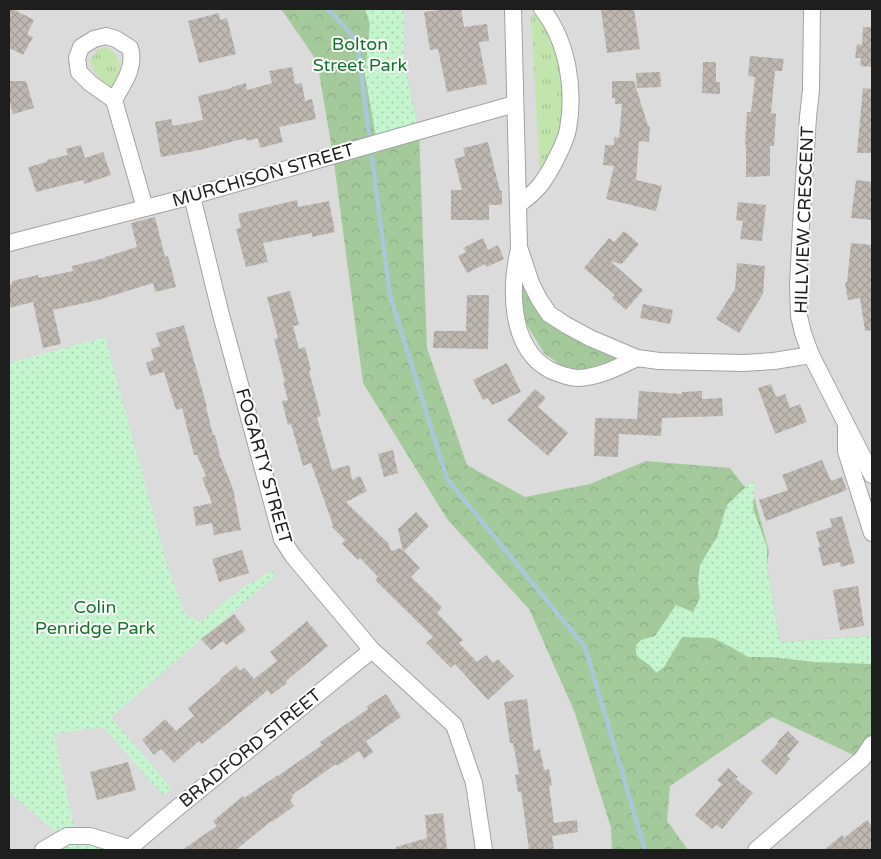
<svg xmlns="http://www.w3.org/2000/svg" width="881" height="859" font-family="'Varela Round',sans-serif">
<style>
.residential{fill:#dcdbdb}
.grass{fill:url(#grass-tufts)}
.forest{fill:url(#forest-crowns)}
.park{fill:url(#park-dots)}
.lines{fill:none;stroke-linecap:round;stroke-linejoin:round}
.stream{stroke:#a8c8d9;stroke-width:4.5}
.building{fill:url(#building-cross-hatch)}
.minor-casing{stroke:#a2a2a2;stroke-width:18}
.minor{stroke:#fff;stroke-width:16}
.labels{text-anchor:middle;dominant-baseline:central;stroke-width:4;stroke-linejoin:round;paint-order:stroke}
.park-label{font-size:18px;fill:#137427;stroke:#fff}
.street-label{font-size:18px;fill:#1e1e1e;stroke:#fff}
</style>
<defs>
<pattern id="grass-tufts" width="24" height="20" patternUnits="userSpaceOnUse" patternTransform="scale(1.25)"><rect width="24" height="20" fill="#c2e5ae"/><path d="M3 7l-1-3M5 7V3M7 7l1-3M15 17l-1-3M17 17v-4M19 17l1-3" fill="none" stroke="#a6c495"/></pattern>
<pattern id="forest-crowns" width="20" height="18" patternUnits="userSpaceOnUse" patternTransform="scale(1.25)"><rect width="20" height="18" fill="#a4ca9c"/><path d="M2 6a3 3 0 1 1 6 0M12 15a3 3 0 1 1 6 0" fill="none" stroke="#8dad86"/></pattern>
<pattern id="park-dots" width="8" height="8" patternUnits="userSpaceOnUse" patternTransform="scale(1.25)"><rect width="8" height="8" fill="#c4f5ce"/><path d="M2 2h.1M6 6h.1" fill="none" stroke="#a8d2b0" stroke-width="1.8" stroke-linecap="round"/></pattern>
<pattern id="building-cross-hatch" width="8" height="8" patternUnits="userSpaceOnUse" patternTransform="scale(1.25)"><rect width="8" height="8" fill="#beb8b1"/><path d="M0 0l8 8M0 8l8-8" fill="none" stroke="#a39e98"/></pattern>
</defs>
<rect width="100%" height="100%" fill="#eeece4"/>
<rect class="residential" x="9" y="9" width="863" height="841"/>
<g class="grass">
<polygon points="531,13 545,20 567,81 561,134 540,178"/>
<path d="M106 47C126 58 121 73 110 89L95 73 90 60 97 50Z"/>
</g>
<g class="forest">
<polygon points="281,9 404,9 404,62 419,131 427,348 467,465 525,497 590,484 646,461 730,468 755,500 769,551 767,566 780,642 872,636 872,744 862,759 772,717 670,786 667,821 688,850 612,850 611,828 575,713 529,609 447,519 363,383 333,155 317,61"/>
<polygon points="525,273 527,292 615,355 614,362 588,372 562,366 544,353 522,317 518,288"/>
</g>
<g class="park">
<polygon points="365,9 404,9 404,62 419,131 377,143 365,75 370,24"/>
<polygon points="105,337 168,568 186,615 200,622 242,588 272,571 275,576 111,717 172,789 163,795 103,727 54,734 74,827 54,831 9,792 9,363"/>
<path d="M755 481 753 509 767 547V566L780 642 872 636V664L815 662 771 657H748L731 647 713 638 682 637 664 667 656 673C654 670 651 666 648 664 638 656 635 659 636 645L641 640 655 636 676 605 693 612 700 598 698 582 700 565 717 537 727 505 749 484Z"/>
<polygon points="73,839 117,850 50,850"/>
</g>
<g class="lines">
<g class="stream">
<polyline points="326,9 334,15 357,41 369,133"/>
<polyline points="372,158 390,295 447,479 585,647 645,850"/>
</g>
</g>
<g class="building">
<polygon points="9,9 13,9 34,20 27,34 33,37 23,55 9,48"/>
<polygon points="449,9 461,9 464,27 487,24 489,41 479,42 487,84 447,92 438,49 430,50 424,12"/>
<polygon points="601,9 634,9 640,49 607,53"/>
<polygon points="219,13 220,20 227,18 236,54 199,63 188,21"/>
<polygon points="863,27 872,27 872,67 860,66 861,58 855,58 857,44 862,45"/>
<polygon points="750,56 784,59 782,71 775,71 771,113 776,114 774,146 770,146 770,176 746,177 746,145 745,144 747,112 751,112 755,77 748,76"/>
<polygon points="703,62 716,62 716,82 720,82 720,94 702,93"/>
<polygon points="292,67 295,84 302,83 305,101 312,99 316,119 279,127 283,142 260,148 258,138 246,141 246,138 200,150 161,157 155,122 171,119 173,126 203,120 198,96 232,88 232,87 246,83 247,90 272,83 269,71"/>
<polygon points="660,72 661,87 637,88 636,73"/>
<polygon points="9,81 26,81 34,108 13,114 9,100"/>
<polygon points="612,81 634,81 648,126 650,126 649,142 639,141 636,180 662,186 656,211 606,199 614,166 603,165 605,145 614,145 614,137 619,138 622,104 615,104 615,98 612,98"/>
<polygon points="863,88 872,89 871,153 857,153"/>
<polygon points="488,142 500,191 502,191 502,205 489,205 489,220 451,220 451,190 462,190 454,159 465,156 463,148"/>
<polygon points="81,145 85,158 103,152 111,175 84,184 83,180 36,192 28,167 47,162 47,160 68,155 66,149"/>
<polygon points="856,180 872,182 872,220 851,218"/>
<polygon points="297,200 298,207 329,201 335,232 312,237 312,233 263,243 268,262 246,267 236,229 241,228 238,214"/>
<polygon points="738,202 766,205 762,241 740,239 743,221 736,220"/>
<polygon points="155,217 165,257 168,256 176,287 155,292 153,283 98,300 53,310 61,344 43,348 33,302 9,308 9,284 12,284 12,281 38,275 39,278 73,271 72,266 105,258 105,257 137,247 131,223"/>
<polygon points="624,231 639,244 622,264 610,261 643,290 626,310 612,298 615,295 584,268 609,238 614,242"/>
<polygon points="483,238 488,250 498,245 504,259 487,267 485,264 467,273 458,256 466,252 463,248"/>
<polygon points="851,243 872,245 872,330 865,331 860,298 848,300 845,283 847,282"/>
<polygon points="737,263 765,266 763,294 739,333 716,319 735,289"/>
<polygon points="290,291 299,325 293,326 299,349 305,347 311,370 309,371 321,416 317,417 332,470 349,465 352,480 360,476 367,491 346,502 388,543 391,551 400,548 403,551 398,529 416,512 429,526 404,551 420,568 411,577 442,607 437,613 463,640 459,643 477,662 486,655 493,663 498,659 514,676 488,700 455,664 451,668 426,643 433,637 375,580 378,577 360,558 358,560 342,544 345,540 332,527 333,525 311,463 303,466 291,424 288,425 282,401 288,400 283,382 285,382 274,339 278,338 267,297"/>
<polygon points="467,295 489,295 488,349 433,348 434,331 466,331"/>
<polygon points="643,304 673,310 670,324 640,318"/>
<polygon points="184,325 207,407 206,407 213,435 215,435 220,456 233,489 241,530 214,535 212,523 196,526 193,507 212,503 202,478 206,476 197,455 194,455 182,408 176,410 164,372 150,376 146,363 154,360 151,349 160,346 156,333"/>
<polygon points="507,363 521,392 492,405 488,398 483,400 473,380"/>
<polygon points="771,384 776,397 785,394 790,408 800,404 807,422 775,434 758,388"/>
<polygon points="535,389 546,398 538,407 568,433 548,456 507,420"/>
<polygon points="639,391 682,394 682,392 702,391 702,399 722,398 723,416 662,418 661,436 619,434 618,457 594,456 595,418 637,419"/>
<polygon points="393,450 398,473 384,477 378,454"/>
<polygon points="822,460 831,481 842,477 847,490 766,521 759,500 788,490 782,475"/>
<polygon points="842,516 855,563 841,567 840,562 823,566 818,547 820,547 816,532 832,527 830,519"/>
<polygon points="242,550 249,573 219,582 212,559"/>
<polygon points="858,586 864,626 840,630 833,590"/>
<polygon points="234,614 246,630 226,645 223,641 211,650 201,639"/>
<polygon points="307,621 328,646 286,681 287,683 271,695 268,690 202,744 199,741 174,763 161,749 154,755 142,740 165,719 176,731 194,716 188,708 221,680 220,679 236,666 240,671 244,667 254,679 277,661 270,652"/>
<polygon points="386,694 401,717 366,741 373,752 364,759 359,751 337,766 336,764 292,795 293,797 290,800 294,806 272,822 271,821 236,850 182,850 217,826 213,821 243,796 244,798 278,775 278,776 322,745 320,742 368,709 367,706"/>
<polygon points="527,699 534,751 540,749 544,770 549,769 552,785 549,786 554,823 577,820 578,832 552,836 554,850 529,850 521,791 518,792 515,775 519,774 513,743 510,743 504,702"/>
<polygon points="788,731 799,742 787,756 790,759 776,775 761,761 778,743 777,742"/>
<polygon points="128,762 136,790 97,800 90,772"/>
<polygon points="728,768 738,777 736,779 753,793 722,829 716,825 712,829 695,815 722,784 717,780"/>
<polygon points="443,813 447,850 396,850 396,847 427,838 425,815"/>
<polygon points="867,820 872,826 872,850 824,850 842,835 844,838"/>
</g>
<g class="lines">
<g class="minor-casing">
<g id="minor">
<polyline points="513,9 519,247 531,283 539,299 549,314 566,325 590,338 637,358 659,361 743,363 774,361 811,355"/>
<polyline points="812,9 811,90 808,117 801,225 798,286 799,316 803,333 811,355 872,475"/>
<path d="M114 100C123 84 136 67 130 48L116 39 106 36 94 39 81 47 77 58 79 72 90 83 114 100 145 208"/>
<polyline points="192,196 220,311 282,539 293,556 372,650 454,725 474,783 484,850"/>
<path d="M518 205C526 199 535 192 541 184 550 172 565 144 568 129 575 89 568 42 542 9"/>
<polyline points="9,243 192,196 419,131 515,104"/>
<path d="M519 249C510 288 509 348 550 370 559 374 569 378 579 378 600 377 618 367 637 358"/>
<polyline points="846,425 846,451 872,533"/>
<polyline points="43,850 67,836 90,836 129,848"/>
<polyline points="127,850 177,808 372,650"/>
<polyline points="756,850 862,759 872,744"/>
</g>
</g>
<use href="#minor" class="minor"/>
</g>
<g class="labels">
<g class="park-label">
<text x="360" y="44">Bolton<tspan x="360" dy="21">Street Park</tspan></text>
<text x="95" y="607">Colin<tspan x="95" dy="21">Penridge Park</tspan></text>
</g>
<g class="street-label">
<text transform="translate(263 175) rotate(-16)">MURCHISON STREET</text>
<text transform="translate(804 220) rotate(-88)">HILLVIEW CRESCENT</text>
<text transform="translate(264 466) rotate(74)">FOGARTY STREET</text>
<text transform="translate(250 748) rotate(-39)">BRADFORD STREET</text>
</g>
</g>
<rect width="881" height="859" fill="none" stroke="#1e1e1e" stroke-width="20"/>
</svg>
